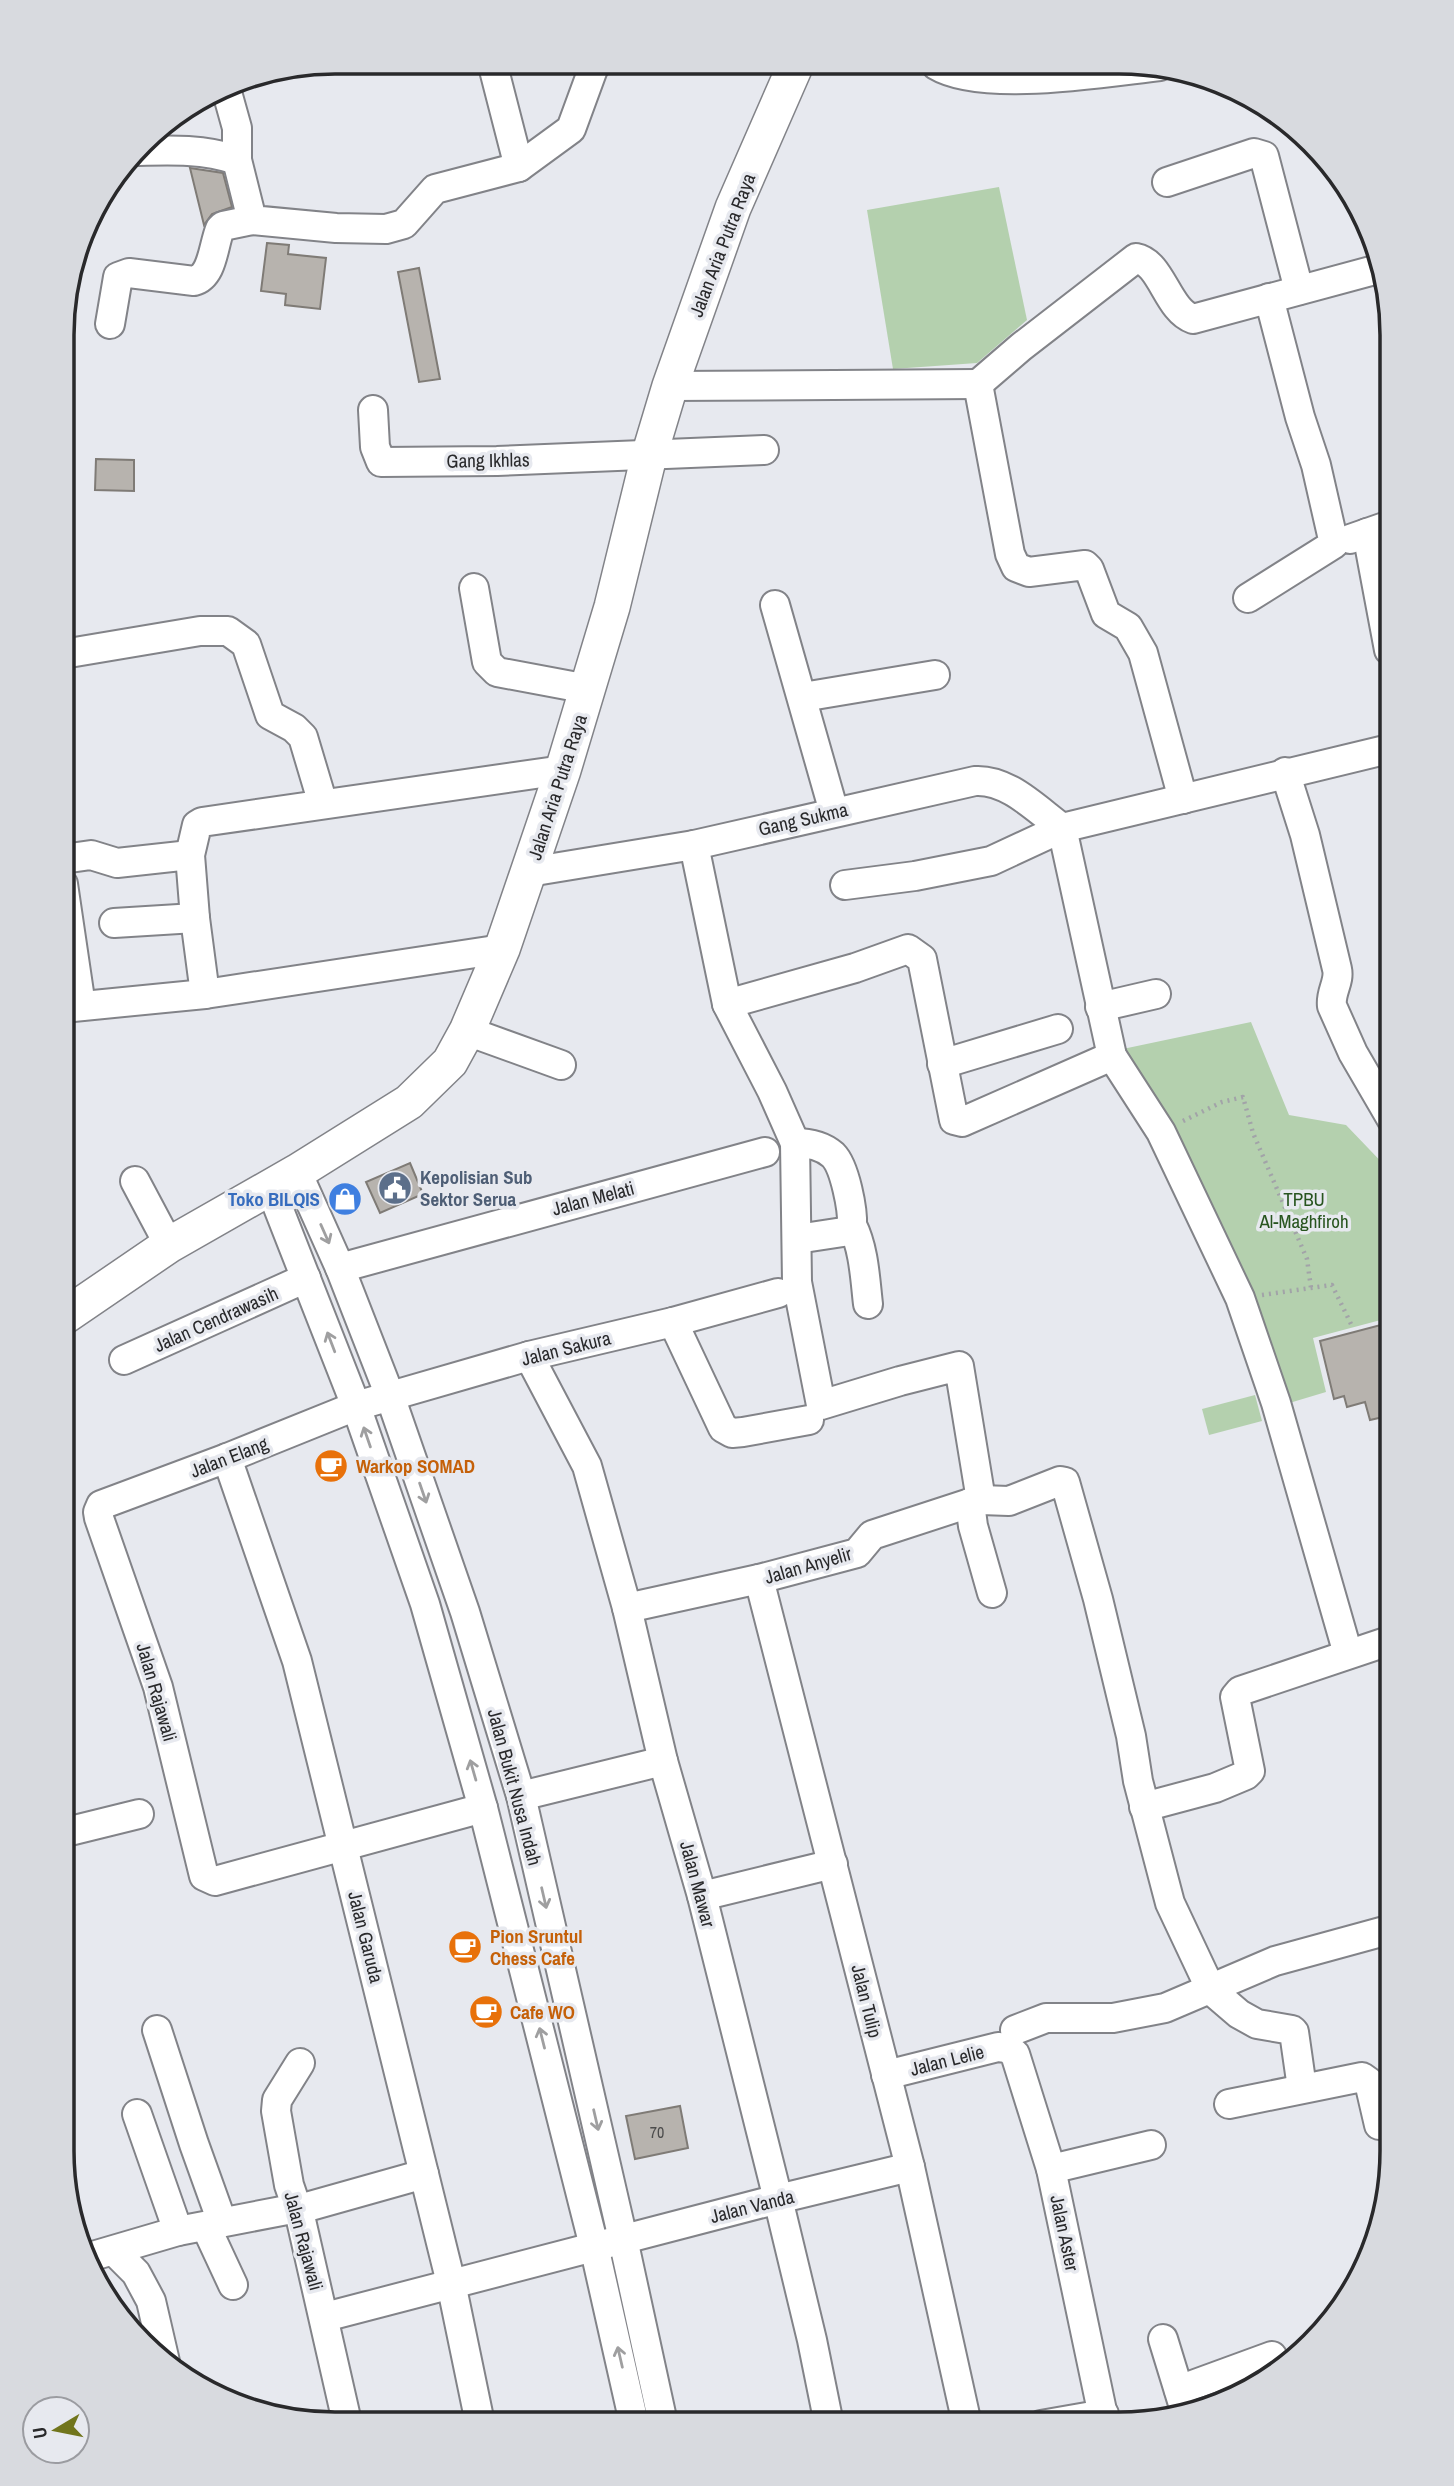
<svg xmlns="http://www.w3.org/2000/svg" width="1454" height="2486" font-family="'Archivo Narrow',sans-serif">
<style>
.green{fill:#b4d0ae}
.building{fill:#b7b3ae;stroke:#7f7b76;stroke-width:2}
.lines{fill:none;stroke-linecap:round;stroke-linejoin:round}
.minor-casing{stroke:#828388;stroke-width:32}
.major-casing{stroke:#828388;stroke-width:38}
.path{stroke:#a2a3a8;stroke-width:4.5;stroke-dasharray:2 5;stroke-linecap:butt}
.minor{stroke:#fff;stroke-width:28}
.major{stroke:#fff;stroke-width:35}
.oneway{stroke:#9f9fa0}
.labels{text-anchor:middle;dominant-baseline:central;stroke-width:7;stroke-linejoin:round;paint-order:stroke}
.number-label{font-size:16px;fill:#4c4c4c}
.street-label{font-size:19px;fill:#29292b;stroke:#e7e9ef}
.service-label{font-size:19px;font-weight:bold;fill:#4e5e75;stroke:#e7e9ef;text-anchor:start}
.shop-label{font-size:19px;font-weight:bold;fill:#366cbe;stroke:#e7e9ef;text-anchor:end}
.park-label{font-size:19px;fill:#28551f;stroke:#e7e9ef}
.food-label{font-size:19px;font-weight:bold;fill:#c56008;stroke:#e7e9ef;text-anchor:start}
.rim{fill:none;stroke:#29292b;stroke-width:3.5}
</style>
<rect width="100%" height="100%" fill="#e7e9ef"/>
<g class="green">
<polygon points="999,187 1027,320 977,363 893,369 867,210"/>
<polygon points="1251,1022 1289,1115 1346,1125 1392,1173 1392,1317 1313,1338 1326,1392 1286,1404 1118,1050"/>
<polygon points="1255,1395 1262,1421 1209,1435 1202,1409"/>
</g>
<g class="building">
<polygon points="190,168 223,173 232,207 212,214 204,225"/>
<polygon points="267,243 289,245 288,254 326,258 320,309 285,305 286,294 261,291"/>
<polygon points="419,268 440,379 419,382 398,272"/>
<polygon points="96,459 134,460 134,491 95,490"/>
<polygon points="410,1163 423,1194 380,1213 366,1182"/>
<polygon points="1392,1322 1392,1415 1370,1420 1365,1402 1347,1407 1344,1396 1334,1399 1320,1341"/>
<polygon points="680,2106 688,2148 635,2159 626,2116"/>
</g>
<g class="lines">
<g class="minor-casing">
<g id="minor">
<polyline points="492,62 519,167"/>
<path d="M936 65C982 93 1105 72 1160 66"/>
<polyline points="225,85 237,128 237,160 252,220 336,228 386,229 404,224 435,189 519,167 571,129 593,69 597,63"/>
<path d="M138 151C172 150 204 149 237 160"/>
<polyline points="1167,182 1254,153 1264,156 1299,290"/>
<path d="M110 324 118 277 129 273 194 281C213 276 213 246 220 229L223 226 252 220"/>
<polyline points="978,384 1010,554 1016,567 1029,572 1085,565 1089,569 1106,614 1128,627 1143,653 1183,799"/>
<path d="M978 384 1021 347 1136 258C1162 263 1167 310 1193 319L1382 268"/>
<polyline points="670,386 978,384"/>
<polyline points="373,410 375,447 381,462 497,461 764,450"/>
<polyline points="1367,533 1389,650"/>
<polyline points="1350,539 1393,524"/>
<polyline points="474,588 487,662 497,672 588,689"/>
<polyline points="1248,598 1334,544 1316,465 1300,417 1269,298"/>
<polyline points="775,605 834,812"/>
<polyline points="63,654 200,631 228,631 246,644 270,715 294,728 303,737 323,804"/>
<polyline points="803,697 935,675"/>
<path d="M1285 772 1305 835 1337 969C1340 982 1330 992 1332 1006L1353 1053 1392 1120"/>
<polyline points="1062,828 1112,1056 1161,1132 1240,1298 1276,1403 1348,1654"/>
<polyline points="694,845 727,1004 772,1091 795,1143 797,1282 821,1405 900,1381 959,1366 981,1500"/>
<polyline points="63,859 91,855 117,863 190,855"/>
<path d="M529 872 694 845 975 781C1008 779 1036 809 1062 828"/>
<polyline points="63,884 81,1006"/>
<polyline points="845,885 915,876 991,861 1062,828 1393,748"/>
<polyline points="114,923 195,918"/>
<polyline points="205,994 195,918 190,855 197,825 202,822 563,770"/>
<polyline points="727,1004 855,968 908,949 922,959 954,1120 962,1122 1112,1056"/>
<polyline points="1100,1007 1156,994"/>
<polyline points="63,1008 205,994 502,949"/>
<polyline points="467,1031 561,1065"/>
<polyline points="942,1064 1058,1029"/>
<path d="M795 1143C808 1143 823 1146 833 1155 845 1167 853 1210 852 1226L843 1232 797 1239"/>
<polyline points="297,1172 340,1268 390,1396 465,1612 521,1796 623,2239 663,2423"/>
<polyline points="135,1181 169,1245"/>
<polyline points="270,1187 356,1406 425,1604 483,1808 594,2246 634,2423"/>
<path d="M852 1225C864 1249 865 1278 868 1304"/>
<polyline points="340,1268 765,1152"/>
<polyline points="673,1322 723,1428 732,1433 743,1432 809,1420"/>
<polyline points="529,1356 587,1466 627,1608 663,1761 702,1896 778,2199 812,2340 829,2424"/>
<polyline points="124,1360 306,1278"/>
<polyline points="227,1458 297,1661 451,2283 480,2423"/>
<polyline points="970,1503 973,1526 992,1593"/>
<polyline points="759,1579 910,2167 967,2424"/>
<polyline points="627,1608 759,1579 857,1553 872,1535 970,1503 981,1500 1009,1501 1060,1481 1065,1482 1098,1599 1131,1736 1138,1781 1170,1903 1211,1990 1239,2014 1257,2024 1292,2030 1294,2032 1302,2088"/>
<polyline points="521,1796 663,1761"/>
<polyline points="1144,1807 1215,1788 1246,1775 1250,1771 1235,1697 1240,1691 1392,1640"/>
<polyline points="483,1808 215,1881 204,1876 158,1687 99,1518 98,1512 101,1505 227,1458 356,1406 529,1356 673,1322 778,1293"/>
<polyline points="62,1833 139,1814"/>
<polyline points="702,1896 833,1864"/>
<polyline points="157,2030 194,2144 222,2222"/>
<polyline points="1015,2030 1046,2018 1113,2018 1165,2008 1275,1961 1392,1929"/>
<polyline points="300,2063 277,2100 276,2111 289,2185 301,2220 347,2422"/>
<polyline points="886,2075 998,2047 1007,2048 1015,2054 1051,2169 1105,2425"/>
<polyline points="1229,2104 1362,2077 1369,2082 1379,2125"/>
<polyline points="137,2114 178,2231"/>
<polyline points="1051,2169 1151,2145"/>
<polyline points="206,2227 233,2285"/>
<polyline points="114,2251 136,2273 151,2301 166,2366"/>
<polyline points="86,2258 178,2231 287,2210 296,2210 424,2174"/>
<polyline points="325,2317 778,2199 910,2167"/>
<polyline points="1163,2339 1186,2414"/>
<polyline points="1179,2390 1272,2356 1278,2372"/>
<polyline points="1041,2425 1104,2414"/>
</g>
</g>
<g class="major-casing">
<polyline id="major" points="62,1318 169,1245 297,1172 409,1102 450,1062 467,1031 502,949 563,770 612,607 649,456 670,386 733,208 796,64"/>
</g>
<g class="path">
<polyline points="1183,1121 1222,1102 1243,1097 1253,1133 1307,1259 1311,1288"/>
<polyline points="1262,1295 1332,1285 1351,1324"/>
</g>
<use href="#minor" class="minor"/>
<use href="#major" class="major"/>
</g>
<defs><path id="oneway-shaft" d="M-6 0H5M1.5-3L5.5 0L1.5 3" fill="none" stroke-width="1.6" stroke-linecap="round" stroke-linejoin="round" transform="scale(1.75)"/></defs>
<g class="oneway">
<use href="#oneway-shaft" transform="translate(325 1234) rotate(66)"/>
<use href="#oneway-shaft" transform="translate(331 1342) rotate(-111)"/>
<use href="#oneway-shaft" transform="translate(367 1437) rotate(-109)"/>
<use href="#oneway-shaft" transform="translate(423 1493) rotate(71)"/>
<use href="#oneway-shaft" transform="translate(473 1770) rotate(-106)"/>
<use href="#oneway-shaft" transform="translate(544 1898) rotate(77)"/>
<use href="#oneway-shaft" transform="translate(542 2038) rotate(-104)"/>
<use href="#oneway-shaft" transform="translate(596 2120) rotate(77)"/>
<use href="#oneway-shaft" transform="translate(620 2357) rotate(-103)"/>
</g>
<defs>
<g id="civic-disc" transform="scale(1.75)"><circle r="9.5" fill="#5c6f8a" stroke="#e7e9ef"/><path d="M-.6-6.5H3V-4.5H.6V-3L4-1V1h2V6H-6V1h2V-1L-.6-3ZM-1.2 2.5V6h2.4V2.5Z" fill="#fff"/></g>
<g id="shop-disc" transform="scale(1.75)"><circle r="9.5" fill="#3f7fe0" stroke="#e7e9ef"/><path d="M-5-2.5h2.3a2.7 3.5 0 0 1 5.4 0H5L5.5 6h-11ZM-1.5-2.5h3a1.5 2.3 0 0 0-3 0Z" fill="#fff"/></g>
<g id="cafe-disc" transform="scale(1.75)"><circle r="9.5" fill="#e8710a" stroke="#e7e9ef"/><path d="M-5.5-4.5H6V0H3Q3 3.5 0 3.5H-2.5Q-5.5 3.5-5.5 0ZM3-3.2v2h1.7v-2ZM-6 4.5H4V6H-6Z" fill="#fff"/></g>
</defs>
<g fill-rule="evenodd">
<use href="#civic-disc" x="395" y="1188"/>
<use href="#shop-disc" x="345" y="1199"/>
<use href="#cafe-disc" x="331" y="1466"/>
<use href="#cafe-disc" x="465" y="1947"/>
<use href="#cafe-disc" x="486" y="2012"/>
</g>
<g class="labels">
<g class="number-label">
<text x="657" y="2132">70</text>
</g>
<g class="street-label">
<text transform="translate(722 245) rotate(-69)">Jalan Aria Putra Raya</text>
<text transform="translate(488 460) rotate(-1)">Gang Ikhlas</text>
<text transform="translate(557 787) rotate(-72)">Jalan Aria Putra Raya</text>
<text transform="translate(803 819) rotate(-13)">Gang Sukma</text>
<text transform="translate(593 1198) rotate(-15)">Jalan Melati</text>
<text transform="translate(216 1319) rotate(-24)">Jalan Cendrawasih</text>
<text transform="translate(566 1348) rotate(-14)">Jalan Sakura</text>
<text transform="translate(229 1457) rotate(-21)">Jalan Elang</text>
<text transform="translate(808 1565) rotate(-16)">Jalan Anyelir</text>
<text transform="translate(157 1692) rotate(74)">Jalan Rajawali</text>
<text transform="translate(515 1787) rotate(75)">Jalan Bukit Nusa Indah</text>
<text transform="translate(698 1884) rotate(75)">Jalan Mawar</text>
<text transform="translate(366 1937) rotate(76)">Jalan Garuda</text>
<text transform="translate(867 2001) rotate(76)">Jalan Tulip</text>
<text transform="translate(947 2060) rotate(-14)">Jalan Lelie</text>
<text transform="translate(752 2206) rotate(-14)">Jalan Vanda</text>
<text transform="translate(1065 2233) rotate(78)">Jalan Aster</text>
<text transform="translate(304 2241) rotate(75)">Jalan Rajawali</text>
</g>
<g class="service-label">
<text x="420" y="1177">Kepolisian Sub<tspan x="420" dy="22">Sektor Serua</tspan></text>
</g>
<g class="shop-label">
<text x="320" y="1199">Toko BILQIS</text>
</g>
<g class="park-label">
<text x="1304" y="1199">TPBU<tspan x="1304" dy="22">Al-Maghfiroh</tspan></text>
</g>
<g class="food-label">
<text x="356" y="1466">Warkop SOMAD</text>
<text x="490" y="1936">Pion Sruntul<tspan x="490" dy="22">Chess Cafe</tspan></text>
<text x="510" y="2012">Cafe WO</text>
</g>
</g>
<path d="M0 0H1454V2486H0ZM335 74H1119A261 261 0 0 1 1380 335V2151A261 261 0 0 1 1119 2412H335A261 261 0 0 1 74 2151V335A261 261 0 0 1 335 74Z" fill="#d8dadf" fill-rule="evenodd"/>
<path class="rim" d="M335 74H1119A261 261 0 0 1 1380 335V2151A261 261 0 0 1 1119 2412H335A261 261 0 0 1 74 2151V335A261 261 0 0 1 335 74Z"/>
<g transform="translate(56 2430) rotate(260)"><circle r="33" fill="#e7e9ef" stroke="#9b9ca1" stroke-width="2"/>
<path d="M0-5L12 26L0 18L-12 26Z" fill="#71751c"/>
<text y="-10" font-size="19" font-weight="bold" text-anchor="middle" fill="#29292b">U</text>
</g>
</svg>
